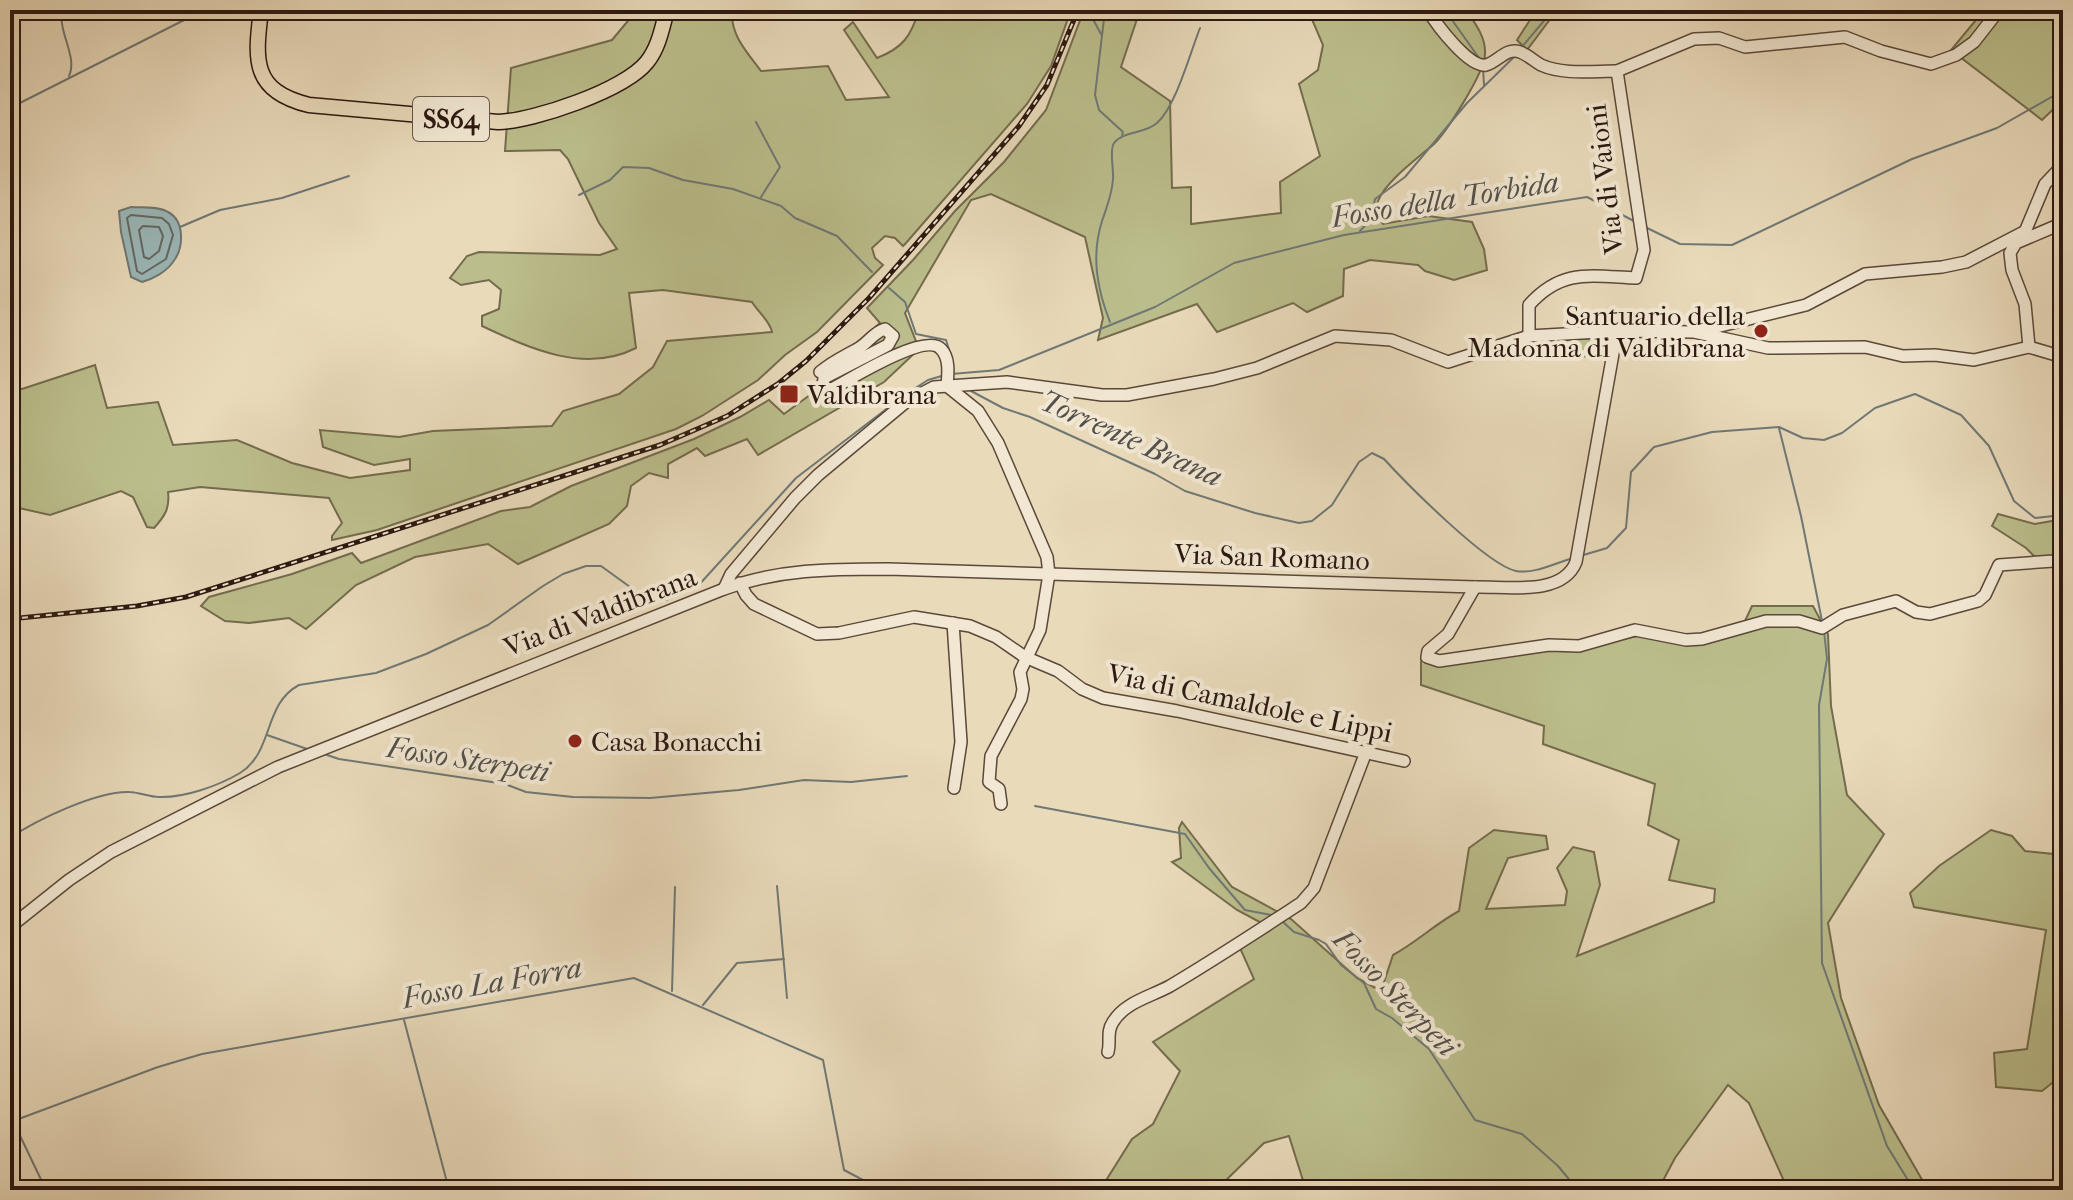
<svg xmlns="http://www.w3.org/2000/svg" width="2073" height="1200" font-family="'IM FELL French Canon',serif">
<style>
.green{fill:#bbbe8c;stroke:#746b4e;stroke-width:2}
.water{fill:#9bb8b9;stroke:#6f7875;stroke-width:2}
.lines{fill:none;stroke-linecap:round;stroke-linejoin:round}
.shore{stroke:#646864;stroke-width:2}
.stream{stroke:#6f7875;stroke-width:2}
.minor-casing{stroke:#5b483a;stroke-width:14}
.major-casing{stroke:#2c1810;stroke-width:17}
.minor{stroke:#f1e7d2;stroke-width:11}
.major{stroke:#e9daba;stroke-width:14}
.rail-casing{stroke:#2c1810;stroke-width:5}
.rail{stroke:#f1e7d2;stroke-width:2;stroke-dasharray:6;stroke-linecap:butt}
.poi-dot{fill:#8f2418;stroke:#f1e7d2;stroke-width:3}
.labels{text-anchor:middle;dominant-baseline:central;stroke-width:8;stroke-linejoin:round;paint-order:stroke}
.shield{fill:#f1e7d2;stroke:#67564a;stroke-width:2}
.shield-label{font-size:26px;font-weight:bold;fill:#2c1810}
.street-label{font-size:28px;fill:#2c1810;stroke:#f1e7d2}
.poi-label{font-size:28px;fill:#2c1810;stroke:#f1e7d2;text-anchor:start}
.water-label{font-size:30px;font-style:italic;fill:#53504b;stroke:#f1e7d2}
</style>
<rect width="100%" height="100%" fill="#e9daba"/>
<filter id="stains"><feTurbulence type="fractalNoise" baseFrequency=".0025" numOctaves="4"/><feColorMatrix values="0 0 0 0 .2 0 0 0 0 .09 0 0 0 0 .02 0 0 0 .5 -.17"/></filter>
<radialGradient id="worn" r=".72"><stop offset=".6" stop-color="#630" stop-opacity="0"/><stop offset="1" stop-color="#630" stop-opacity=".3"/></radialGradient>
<g class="green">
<path d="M637 10H732C730 35 747 52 761 71L828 66 846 100 889 97 844 30 853 22 877 58C903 48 911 36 919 10H1071L1051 66 1027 104 906 243 903 246 895 238 885 236 872 248 875 258 883 265 817 332 785 355 758 380 702 416 676 429 377 530 332 540V536L342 523 329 498 200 487 168 492C170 508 165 516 154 528L147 527 133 497 121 491 50 515 10 506V389H22L95 365 107 408 158 402 173 445 237 440 292 463 350 478 410 470V459L374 465 323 447 320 430 399 437 433 431 552 426 563 411 619 394 653 367 667 341 772 332C770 321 758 312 752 302L663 290 629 293 636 348C585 374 531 349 482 326V316L499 309 501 290 489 280 461 285 450 278 467 256 479 252 600 255 617 249 599 223 568 159 560 150 505 151 511 68 612 40Z"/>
<path d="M1084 10H1140L1121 67 1170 101 1172 188 1191 187V224L1281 213 1280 182 1320 156 1299 84 1318 70 1323 45 1311 17 1312 10H1466C1475 23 1486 37 1485 54 1485 72 1447 131 1434 144 1418 158 1386 181 1378 201 1375 209 1379 217 1383 224L1428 216 1472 222 1484 249 1487 270 1454 280 1425 271 1418 265 1370 260 1344 269 1343 296 1307 312 1293 303 1217 332 1197 304 1098 340 1103 318 1085 237 991 194 971 200 905 313 919 349 884 382 758 455 747 439 705 456 697 448 668 464V478L649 473 631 486 627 506 609 524 518 564 488 544 415 557 356 585 306 629 289 618 249 623 225 621 201 606 209 597 292 574 352 553 361 563 501 511 530 507 571 486 694 439 740 417 769 400 784 414 814 392 819 376 880 323 867 308 913 260 955 211 1004 162 1046 110Z"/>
<polygon points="1525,10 1557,10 1527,50 1517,40 1530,20"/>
<polygon points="1974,10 2063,10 2063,100 2042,120 1951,50 1976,20"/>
<polygon points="1597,338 1598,356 1563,357 1556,340"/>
<polygon points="1998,514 2035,524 2063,519 2063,556 2037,559 2026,548 1992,526"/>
<path d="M1752 606H1813L1828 634 1831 706 1847 795 1884 834 1828 923 1841 998 1879 1105 1928 1190H1788L1749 1103 1728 1085 1675 1158 1658 1190H1306L1289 1136 1264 1143 1216 1190H1100L1132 1139 1153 1124 1180 1071 1153 1042 1254 979 1240 948 1269 927 1237 910 1172 862 1181 858 1179 828 1182 822 1232 887 1291 919 1357 978 1381 991 1393 955C1417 942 1435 924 1459 911L1469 848 1494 830 1546 836 1548 849 1508 858 1486 909 1565 905 1567 891 1557 868 1573 847 1594 852 1600 885 1577 956 1714 902 1715 889 1669 880 1679 840 1648 825 1655 784 1543 744 1544 726 1421 685V658L1444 665 1639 636 1699 642 1736 631 1745 621Z"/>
<polygon points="1991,830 2012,836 2025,851 2063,855 2063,1036 2058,1038 2057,1079 2042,1091 1996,1087 1994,1053 2027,1049 2046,930 1914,907 1910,893 1939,866"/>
</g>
<path class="water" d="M131 207C142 208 158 206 168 212 185 221 184 248 173 262 166 272 153 279 142 282L131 277 121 232 119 211Z"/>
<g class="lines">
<g class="shore">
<polygon points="131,215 162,218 169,224 173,235 166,259 142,274 137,271 127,218"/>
<polygon points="143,226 159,227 163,236 159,251 149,259 144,257 139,230"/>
</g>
<g class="stream">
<path d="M62 10C58 33 78 57 69 76"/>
<polyline points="1088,10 1101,34"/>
<polyline points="1105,10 1095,95 1099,110 1123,132 1122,135"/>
<polyline points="1445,10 1479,58"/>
<polyline points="1521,48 1553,10"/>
<polyline points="1483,68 1484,85"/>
<polyline points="10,108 204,10"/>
<polyline points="756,122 780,167 761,197"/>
<polyline points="579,195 610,180 623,167 649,168 683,180 733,189 781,206 795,218 837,236 872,272"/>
<polyline points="180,227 220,210 282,198 349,176"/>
<polyline points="1645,227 1680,244 1732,245 1912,159 1997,128 2055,95 2063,87"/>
<polyline points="1360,231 1372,218 1375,199 1405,177 1467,103 1514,57"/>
<polyline points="889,288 905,302 916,334 946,340 952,359"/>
<path d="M1110 322C1097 289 1091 256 1102 221 1107 206 1112 195 1113 179 1114 170 1109 150 1114 143 1123 131 1145 134 1157 123 1176 106 1190 53 1200 28"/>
<polyline points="951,374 999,370 1155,307 1234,263 1344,235 1587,197 1636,222"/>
<path d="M971 391 1003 408 1030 417 1155 474 1185 491 1255 513 1299 523 1312 521 1332 505 1359 462 1372 453 1384 459C1407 484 1487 565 1516 571 1534 574 1553 564 1570 559"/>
<polyline points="1779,428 1801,516 1822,621"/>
<polyline points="2059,515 2063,534"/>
<polyline points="1580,556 1607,548 1626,528 1631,472 1654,447 1712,432 1779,427 1803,438 1824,440 1842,433 1875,408 1915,394 1961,415 1989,446 2014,501 2035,518 2063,515"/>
<polyline points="1824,631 1827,659 1819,705 1822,963 1887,1146 1914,1190"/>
<polyline points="267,735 310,750"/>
<polyline points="324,754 339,759 505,784 526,792 573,797 650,798 739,790 804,780 851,782 907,776"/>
<polyline points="1035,806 1185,834 1209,868 1245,910 1271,915"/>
<path d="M10 838C36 820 97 791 129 792 139 792 149 797 159 797 184 798 218 786 240 773 274 752 263 704 299 685L376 673 426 654 488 625 543 586 563 574 586 566H601L648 600H666L697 587 796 478 906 394 928 380 945 375"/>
<polyline points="777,886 787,998"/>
<polyline points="1283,922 1294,932 1319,940 1326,944 1341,965 1364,983 1376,1009 1392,1018 1429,1049 1475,1120 1522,1134 1558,1166 1578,1190"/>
<polyline points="672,991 675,887"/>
<polyline points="703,1005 737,963 784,959"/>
<polyline points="404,1020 448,1186"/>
<polyline points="10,1119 16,1120 158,1067 202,1054 634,978 823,1060 844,1170 882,1190"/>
<polyline points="13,1121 46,1190"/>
</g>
<g class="minor-casing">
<g id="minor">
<path d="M1428 10C1436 24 1469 68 1486 65 1498 62 1506 47 1520 52 1528 55 1534 61 1541 65 1563 75 1593 71 1617 71L1644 250 1636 278C1591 276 1562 268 1529 305V336"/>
<polyline points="1617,71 1694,39 1719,38 1745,47 1845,37 1881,51 1931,64 1956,55 1974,42 1999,10"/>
<polyline points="2022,239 2045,184 2063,165"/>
<polyline points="1700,331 1806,305 1865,274 1942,267 1966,262 2024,232"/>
<polyline points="2029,347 2025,304 2012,270 2010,253 2016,243 2063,223"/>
<path d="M820 372C833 361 845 356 859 348 869 342 874 332 885 329L893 336 888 345 824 378 823 387 832 389C850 379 926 332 941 349 950 358 948 374 947 386"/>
<polyline points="947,386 978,411 998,443 1047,557 1049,574 1040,630 1020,672 1023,689 1021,699 991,756 989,782 999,789 1001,804"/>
<polyline points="740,583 746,595 754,604 817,634 839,633 914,617 970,626 996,637 1025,657 1058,671 1082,689 1103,698 1177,711 1404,761"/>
<polyline points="1475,587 1448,634 1428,651 1427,657 1439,661 1549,645 1579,646 1635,630 1686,640 1702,639 1766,621 1799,621 1822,628 1843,615 1896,601 1916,612 1930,614 1978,601 1985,595 1999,565 2054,561 2063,555"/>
<polyline points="724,589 731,574 795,498 818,475 907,401 934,387 1007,382 1102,395 1127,395 1214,379 1257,368 1335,336 1391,340 1448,362 1529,336 1617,331 1694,332 1768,348 1865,347 1903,356 1935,355 1974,360 2029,347 2063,357"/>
<polyline points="953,623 961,742 954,788"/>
<path d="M10 927 69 880 111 852 278 767 724 589C778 569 831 569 888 569L1475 587C1506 586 1562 597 1576 562L1617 331"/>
<path d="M1108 1052C1111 1041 1106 1032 1113 1022 1125 1002 1150 997 1170 986 1214 960 1258 931 1301 903L1314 888 1366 752"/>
</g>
</g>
<g class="major-casing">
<path id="major" d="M261 10C255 59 251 91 309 105L498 122C534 121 625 90 647 62 659 47 662 28 667 10"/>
</g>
<use href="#minor" class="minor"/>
<use href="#major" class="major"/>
<g class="rail-casing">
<polyline id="rail" points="10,619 137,606 186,597 660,445 727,416 779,383 806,361 869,298 1019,126 1047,85 1078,10"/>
</g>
<use href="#rail" class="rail"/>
</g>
<g class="poi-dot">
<circle cx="1761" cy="331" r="8"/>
<rect x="779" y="384" width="20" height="20" rx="4"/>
<circle cx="575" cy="741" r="8"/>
</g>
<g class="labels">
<rect class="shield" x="413" y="97" width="76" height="44" rx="6"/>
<g class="shield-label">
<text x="451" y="119">SS64</text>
</g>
<g class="street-label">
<text transform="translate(1605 179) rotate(-97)">Via di Vaioni</text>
<text transform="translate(1272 557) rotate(2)">Via San Romano</text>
<text transform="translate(600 612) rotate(-21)">Via di Valdibrana</text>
<text transform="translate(1250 703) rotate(12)">Via di Camaldole e Lippi</text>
</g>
<g class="poi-label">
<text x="1745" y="315" text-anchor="end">Santuario della<tspan x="1745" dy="32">Madonna di Valdibrana</tspan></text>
<text x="807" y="394">Valdibrana</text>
<text x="591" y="741">Casa Bonacchi</text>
</g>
<g class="water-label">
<text transform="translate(1445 200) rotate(-9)">Fosso della Torbida</text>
<text transform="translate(1131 439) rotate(24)">Torrente Brana</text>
<text transform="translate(468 760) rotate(9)">Fosso Sterpeti</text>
<text transform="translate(492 983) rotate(-10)">Fosso La Forra</text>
<text transform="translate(1395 993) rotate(46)">Fosso Sterpeti</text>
</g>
</g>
<rect width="2073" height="1200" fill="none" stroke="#e9daba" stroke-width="40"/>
<rect x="12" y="12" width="2049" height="1176" fill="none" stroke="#2c1810" stroke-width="4"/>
<rect x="20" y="20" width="2033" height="1160" fill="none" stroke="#2c1810" stroke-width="2"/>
<rect width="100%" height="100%" filter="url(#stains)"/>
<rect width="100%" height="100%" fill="url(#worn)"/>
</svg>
